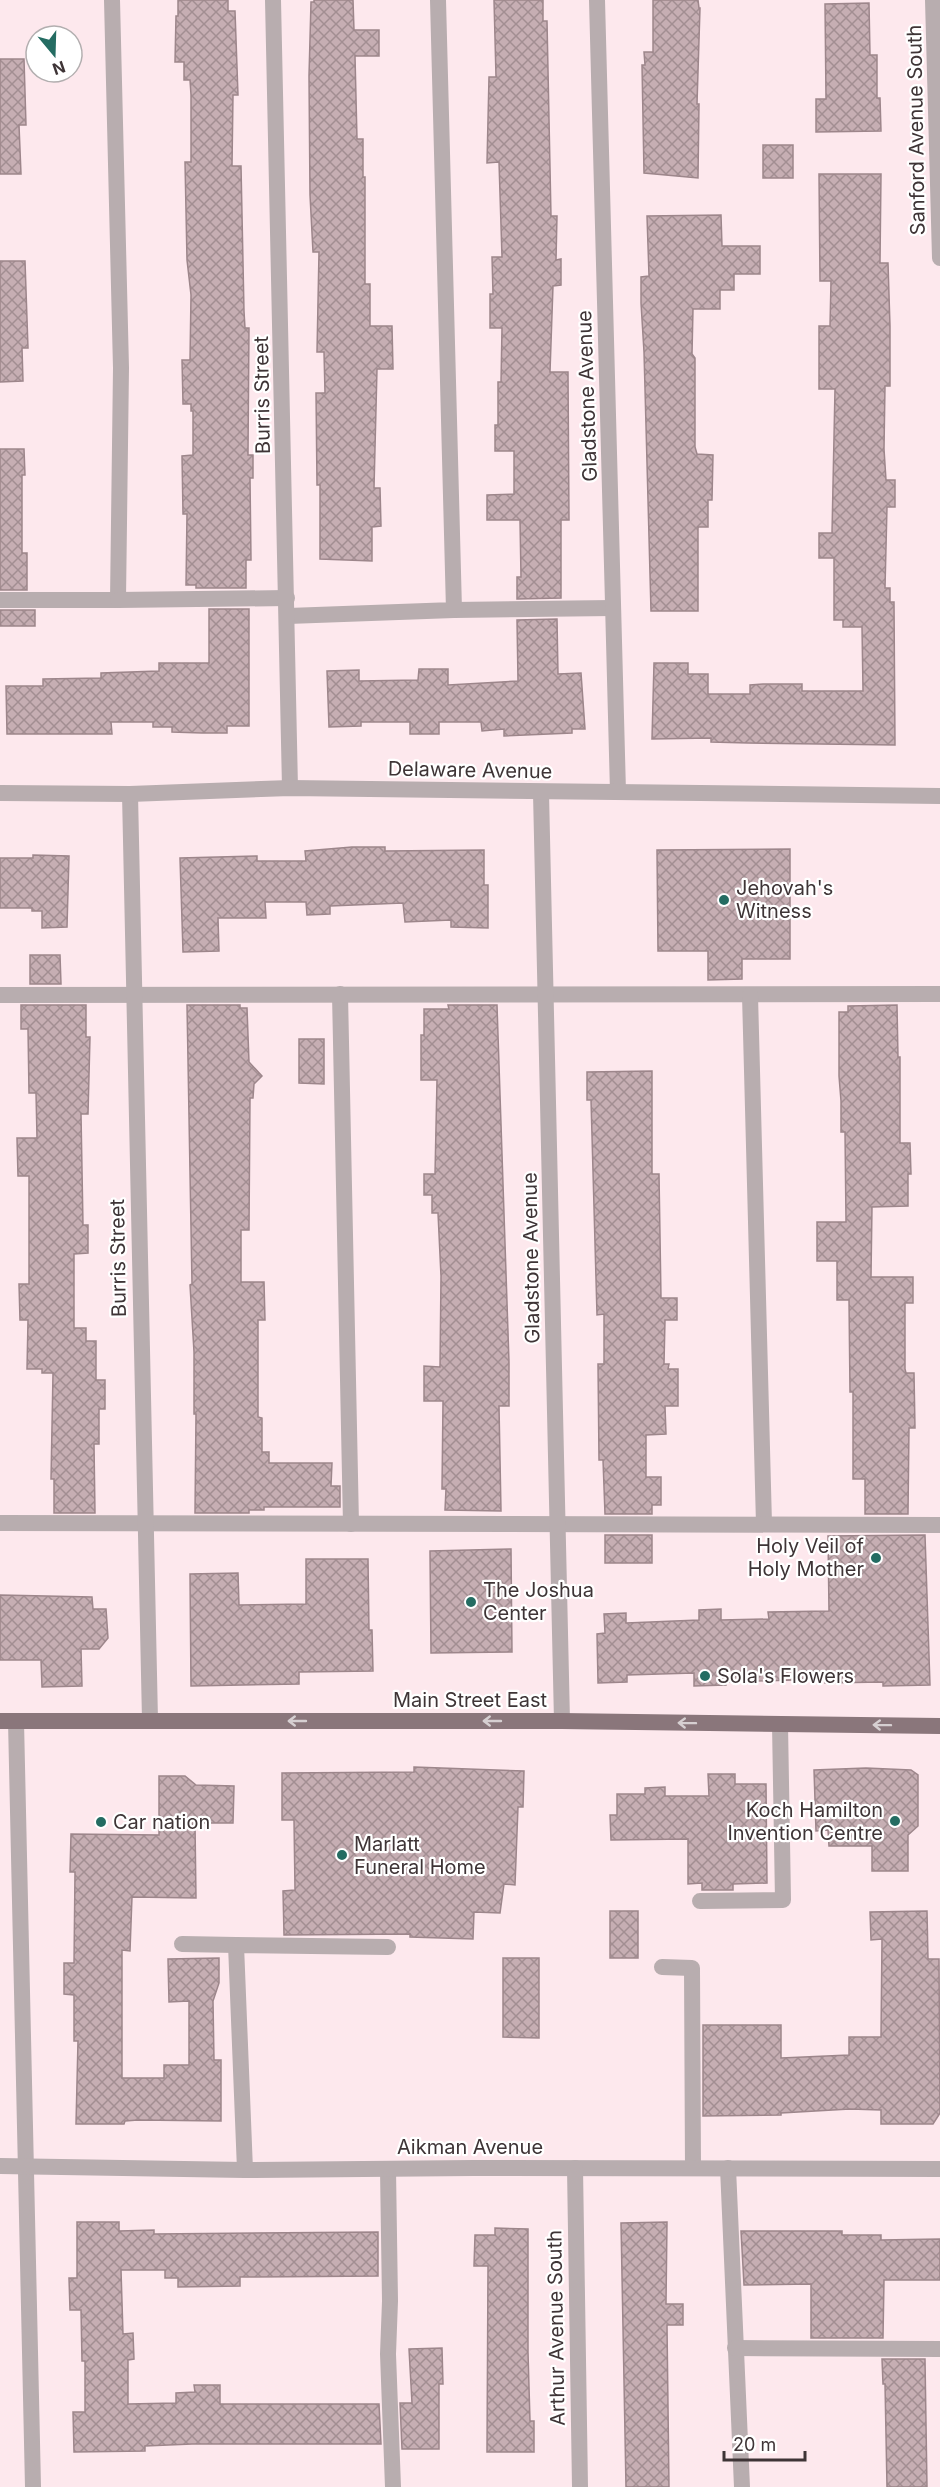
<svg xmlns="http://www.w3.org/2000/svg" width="940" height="2487" font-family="Inter,sans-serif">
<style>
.building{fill:url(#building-cross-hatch);stroke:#9d868b;stroke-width:1.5}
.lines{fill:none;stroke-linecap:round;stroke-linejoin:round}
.service{stroke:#b8adaf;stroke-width:16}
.minor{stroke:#b8adaf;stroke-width:16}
.tertiary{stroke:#b8adaf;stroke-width:16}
.primary{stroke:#8a767b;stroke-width:16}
.oneway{stroke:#d6cfd1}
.poi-dot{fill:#246c62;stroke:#fff;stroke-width:2}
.labels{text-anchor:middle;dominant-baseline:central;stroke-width:4.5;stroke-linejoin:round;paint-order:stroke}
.street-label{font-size:20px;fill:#3e3436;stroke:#fff}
.poi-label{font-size:20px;fill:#3e3436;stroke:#fff;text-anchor:start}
</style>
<defs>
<pattern id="building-cross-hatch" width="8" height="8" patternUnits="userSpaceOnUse" patternTransform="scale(1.5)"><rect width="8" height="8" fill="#c6aeb3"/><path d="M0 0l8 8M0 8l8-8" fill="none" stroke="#a28e92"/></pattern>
</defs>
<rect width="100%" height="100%" fill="#fde8ed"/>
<g class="building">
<polygon points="178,0 228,0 228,11 235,11 238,95 233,95 232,166 241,166 244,311 245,328 249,328 248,455 253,455 253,478 250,478 251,560 246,560 246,588 196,588 196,585 186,585 187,514 183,514 182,456 193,455 193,411 191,411 191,404 183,404 182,360 190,360 191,295 187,260 185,162 191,162 191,95 190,80 184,80 184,62 175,62 176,16 178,16"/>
<polygon points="314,0 353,0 354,30 379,30 379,56 355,56 357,139 363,139 363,177 365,177 365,284 370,284 370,326 392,326 393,369 377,369 374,488 380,488 381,526 372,527 372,561 320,559 320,485 317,485 316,393 325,393 324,352 317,352 319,252 313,252 310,195 309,76 311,2 314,2"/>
<polygon points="494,0 543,0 543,21 547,21 551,216 557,216 556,260 561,259 561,285 553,286 550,372 568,372 569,520 561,520 561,598 517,599 517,577 521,577 520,520 487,520 487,495 514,494 514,451 495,451 495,425 498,425 498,382 501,382 502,328 490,328 490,294 493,294 492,257 502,257 499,162 487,163 489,77 496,77"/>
<polygon points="653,0 698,0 699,8 700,8 697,104 699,104 698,178 644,173 642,65 645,65 644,52 653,52"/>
<polygon points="869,3 870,55 877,55 877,98 880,98 881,131 816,132 816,99 826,99 825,4"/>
<polygon points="0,59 24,59 26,125 19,125 21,174 0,174"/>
<rect x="763" y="145" width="30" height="33"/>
<polygon points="819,174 881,174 880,263 888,263 890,326 890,386 885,386 884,449 886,480 895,480 895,507 887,507 885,588 890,588 890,602 894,602 895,745 748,743 711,742 711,738 652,739 654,663 688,663 688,674 708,674 708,694 750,694 750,685 763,684 802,684 802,691 863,691 862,627 843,627 843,620 834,620 834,558 819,558 819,533 832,533 835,389 819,389 819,326 830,326 831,281 820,281"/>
<polygon points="721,215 722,246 760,246 760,274 734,274 734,290 720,290 720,309 693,309 692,354 695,358 695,447 697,454 713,455 712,500 708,500 708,527 698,527 698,611 651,611 644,352 641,303 641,277 649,276 647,216"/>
<polygon points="0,261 25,261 28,348 22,348 23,381 0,382"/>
<polygon points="0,449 24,449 25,475 22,475 22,553 27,553 27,590 0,590"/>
<polygon points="209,609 249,609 249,726 227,726 227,733 202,733 172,732 172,727 153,727 153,722 111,722 112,734 7,734 6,686 43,686 43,679 101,678 101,673 159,671 159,663 209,663"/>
<rect x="0" y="610" width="35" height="16"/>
<polygon points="557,619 558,674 581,673 585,729 572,729 572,733 504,736 504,729 482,731 481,722 439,722 439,734 410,734 410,722 361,722 361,726 329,727 327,671 359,670 359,681 418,680 419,669 448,669 448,685 518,681 517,620"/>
<polygon points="352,847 385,847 385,851 484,850 484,885 488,885 488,928 451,927 451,920 405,922 403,903 330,906 330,914 307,915 306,902 265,902 266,918 218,918 219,951 183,952 180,858 257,856 257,861 306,861 305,851"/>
<polygon points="790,849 790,959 742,959 742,979 708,980 708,951 658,951 657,850"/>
<polygon points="33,855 69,856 67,927 42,928 42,911 32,911 32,908 0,908 0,858 33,858"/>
<polygon points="30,955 60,955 61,984 30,984"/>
<polygon points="21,1005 86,1005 86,1037 90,1037 88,1114 81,1114 83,1225 88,1225 88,1253 74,1254 74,1328 86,1328 86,1341 96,1341 96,1380 105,1380 105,1409 99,1409 99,1444 94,1444 95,1513 54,1513 54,1479 51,1479 53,1373 42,1373 42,1369 27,1369 28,1320 20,1320 19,1284 29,1284 29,1176 18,1176 17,1138 37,1138 36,1093 29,1093 28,1029 21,1029"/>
<polygon points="187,1005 240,1005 240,1008 247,1008 249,1062 262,1076 254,1084 253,1098 250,1098 249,1230 241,1230 241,1282 264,1282 265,1320 258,1320 258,1417 262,1418 262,1452 269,1452 269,1463 332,1463 331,1486 340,1486 340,1507 264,1507 264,1510 249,1510 249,1513 195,1513 196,1414 194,1414 194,1352 190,1285 192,1284"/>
<polygon points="448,1005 497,1005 509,1362 509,1406 499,1406 501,1511 445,1510 446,1489 442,1489 443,1401 424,1401 424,1366 440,1367 441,1276 438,1213 432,1213 432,1195 424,1195 424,1174 435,1174 437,1080 421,1080 421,1035 424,1035 424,1009 449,1009"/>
<polygon points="897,1005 898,1057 900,1057 900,1143 910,1143 911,1174 908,1174 908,1206 872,1207 871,1277 913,1277 913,1303 905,1303 905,1369 906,1373 914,1373 915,1428 909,1428 908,1514 865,1514 865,1479 853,1479 853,1392 850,1392 849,1300 837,1300 837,1261 817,1261 817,1222 846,1222 845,1132 841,1132 841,1101 839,1076 839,1012 848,1012 848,1006"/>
<polygon points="299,1039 324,1039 324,1084 299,1083"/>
<polygon points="652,1071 652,1174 659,1174 661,1298 677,1298 677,1320 665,1320 664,1364 669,1364 668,1369 678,1369 678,1406 665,1406 666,1434 646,1435 646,1477 661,1477 661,1505 652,1505 652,1514 605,1514 603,1460 599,1460 598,1364 604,1364 604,1314 597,1315 591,1100 587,1100 587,1072"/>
<rect x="605" y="1535" width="47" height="28"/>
<polygon points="925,1535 930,1685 883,1686 883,1682 825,1683 825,1679 726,1682 726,1685 694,1686 694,1673 627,1675 627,1682 598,1683 597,1634 605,1633 604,1614 626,1613 626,1623 699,1620 699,1610 721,1609 721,1620 769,1619 768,1612 829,1611 828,1536"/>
<polygon points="511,1549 512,1652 431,1653 430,1551"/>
<polygon points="306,1559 368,1559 369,1630 372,1630 373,1671 299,1672 299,1684 191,1686 190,1574 238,1573 239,1605 306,1604"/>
<polygon points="0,1595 92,1597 93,1609 106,1609 108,1638 99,1649 81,1649 82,1686 42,1687 41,1660 0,1660"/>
<polygon points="414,1767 524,1771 523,1807 518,1807 515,1885 504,1884 500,1913 474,1912 473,1939 410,1937 410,1934 284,1935 283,1891 295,1890 294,1820 282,1820 282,1773 414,1772"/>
<polygon points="866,1768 911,1770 918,1775 918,1826 908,1835 908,1871 872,1871 872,1846 829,1846 828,1830 816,1831 814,1770"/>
<polygon points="708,1774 735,1774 735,1784 766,1784 767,1883 733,1884 733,1890 702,1890 702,1883 688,1884 688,1839 611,1840 610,1815 617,1815 617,1794 645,1794 645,1788 665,1787 665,1796 709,1796"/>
<polygon points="159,1776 185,1776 196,1785 234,1786 233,1823 195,1823 196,1898 132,1897 130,1951 122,1950 122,2078 164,2078 164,2065 189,2065 189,2001 169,2002 168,1959 219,1958 219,1983 213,2001 214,2060 221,2060 221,2121 138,2120 125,2121 124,2124 76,2124 78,2041 74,2041 74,1995 64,1994 64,1963 74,1963 75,1872 70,1872 71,1834 159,1835"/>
<rect x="610" y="1911" width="28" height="47"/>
<polygon points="927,1911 928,1959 939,1959 940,2113 933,2124 881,2124 881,2110 850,2109 781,2113 781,2115 703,2116 703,2025 781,2025 781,2058 849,2055 849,2037 881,2037 882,1939 871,1940 870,1912"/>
<polygon points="503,1958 539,1958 539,2038 503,2037"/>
<polygon points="77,2222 119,2222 119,2231 154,2230 154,2234 378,2232 378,2276 248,2277 240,2277 240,2286 178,2287 178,2278 165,2278 165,2270 121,2270 123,2334 133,2333 134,2359 128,2360 128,2404 176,2403 176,2393 195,2392 194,2385 220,2385 220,2404 379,2404 381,2444 192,2444 145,2446 145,2451 74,2452 73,2412 85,2412 85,2361 82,2361 81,2310 70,2310 69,2278 77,2278"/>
<polygon points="667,2222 666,2304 683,2304 683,2325 667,2325 669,2487 626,2487 621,2223"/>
<polygon points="495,2228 528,2229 528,2352 530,2421 534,2421 534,2452 487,2452 488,2266 474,2266 475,2235 495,2235"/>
<polygon points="741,2231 842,2231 842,2235 881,2235 881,2240 940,2239 940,2280 884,2280 883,2338 811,2338 811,2284 744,2285"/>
<polygon points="442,2348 443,2384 439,2384 439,2449 402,2449 400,2403 412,2403 409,2349"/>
<polygon points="882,2359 925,2359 927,2487 887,2487 885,2384 883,2384"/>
</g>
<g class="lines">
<g class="service">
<polyline points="0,600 118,600 121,368 112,0"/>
<polyline points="118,600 287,598"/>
<polyline points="454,610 613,608"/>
<polyline points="288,616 454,610 438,0"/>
<polyline points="340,994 351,1524"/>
<polyline points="0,995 940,994"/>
<polyline points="750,995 764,1524"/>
<polyline points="0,1523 940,1525"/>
<polyline points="700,1901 783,1900 780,1724"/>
<polyline points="182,1944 236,1945"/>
<polyline points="662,1967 692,1968 693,2168"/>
<polyline points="728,2168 742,2487"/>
<polyline points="388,2169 390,2301 388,2354 393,2487"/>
<polyline points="245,2170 236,1945 388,1947"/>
<polyline points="735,2348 940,2349"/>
</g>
<g class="minor">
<polyline points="273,0 290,788"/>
<polyline points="597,0 618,792"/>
<polyline points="933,0 940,258"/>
<polyline points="541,793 562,1721"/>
<polyline points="130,794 150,1720"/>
<polyline points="16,1721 33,2487"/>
<polyline points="0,2166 245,2170 473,2168 940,2169"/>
<polyline points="575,2168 580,2487"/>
</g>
<polyline class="tertiary" points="0,793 130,794 290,788 940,796"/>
<polyline class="primary" points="0,1721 562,1721 940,1726"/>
</g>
<defs><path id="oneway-shaft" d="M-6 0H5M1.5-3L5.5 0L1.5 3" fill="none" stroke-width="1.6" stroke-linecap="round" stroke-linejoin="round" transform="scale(1.5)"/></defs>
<g class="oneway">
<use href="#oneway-shaft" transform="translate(297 1721) rotate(-180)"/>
<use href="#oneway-shaft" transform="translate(492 1721) rotate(-180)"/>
<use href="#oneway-shaft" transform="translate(687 1723) rotate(-179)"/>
<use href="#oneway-shaft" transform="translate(882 1725) rotate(-179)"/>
</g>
<g class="poi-dot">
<circle cx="724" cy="900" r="6"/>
<circle cx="876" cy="1558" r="6"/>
<circle cx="471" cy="1602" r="6"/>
<circle cx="705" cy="1676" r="6"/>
<circle cx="895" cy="1821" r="6"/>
<circle cx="101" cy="1822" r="6"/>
<circle cx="342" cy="1855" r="6"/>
</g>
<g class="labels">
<g class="street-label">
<text transform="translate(916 130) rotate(-91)">Sanford Avenue South</text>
<text transform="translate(262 395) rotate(-91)">Burris Street</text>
<text transform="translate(587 396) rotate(-92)">Gladstone Avenue</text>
<text transform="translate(470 770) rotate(1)">Delaware Avenue</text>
<text transform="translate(118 1258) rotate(-91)">Burris Street</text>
<text transform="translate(531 1258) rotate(-91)">Gladstone Avenue</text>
<text x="470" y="1700">Main Street East</text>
<text x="470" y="2147">Aikman Avenue</text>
<text transform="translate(556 2328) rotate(-91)">Arthur Avenue South</text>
</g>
<g class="poi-label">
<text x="736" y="888">Jehovah's<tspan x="736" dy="23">Witness</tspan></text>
<text x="864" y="1546" text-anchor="end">Holy Veil of<tspan x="864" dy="23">Holy Mother</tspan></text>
<text x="483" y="1590">The Joshua<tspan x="483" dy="23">Center</tspan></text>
<text x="717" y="1676">Sola's Flowers</text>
<text x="883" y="1810" text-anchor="end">Koch Hamilton<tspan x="883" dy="23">Invention Centre</tspan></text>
<text x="113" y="1822">Car nation</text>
<text x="354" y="1844">Marlatt<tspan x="354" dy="23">Funeral Home</tspan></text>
</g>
</g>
<g transform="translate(54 54) rotate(161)"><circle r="28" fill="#ffffff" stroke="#b2aeaf" stroke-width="1.5"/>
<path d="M0-4.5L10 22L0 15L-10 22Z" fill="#246c62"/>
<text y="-9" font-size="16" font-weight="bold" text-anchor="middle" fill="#3e3436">N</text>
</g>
<path d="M724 2451v9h81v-9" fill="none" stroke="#3e3436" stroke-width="3"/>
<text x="733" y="2451" font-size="18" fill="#3e3436" stroke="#ffffff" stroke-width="4.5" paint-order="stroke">20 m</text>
</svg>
